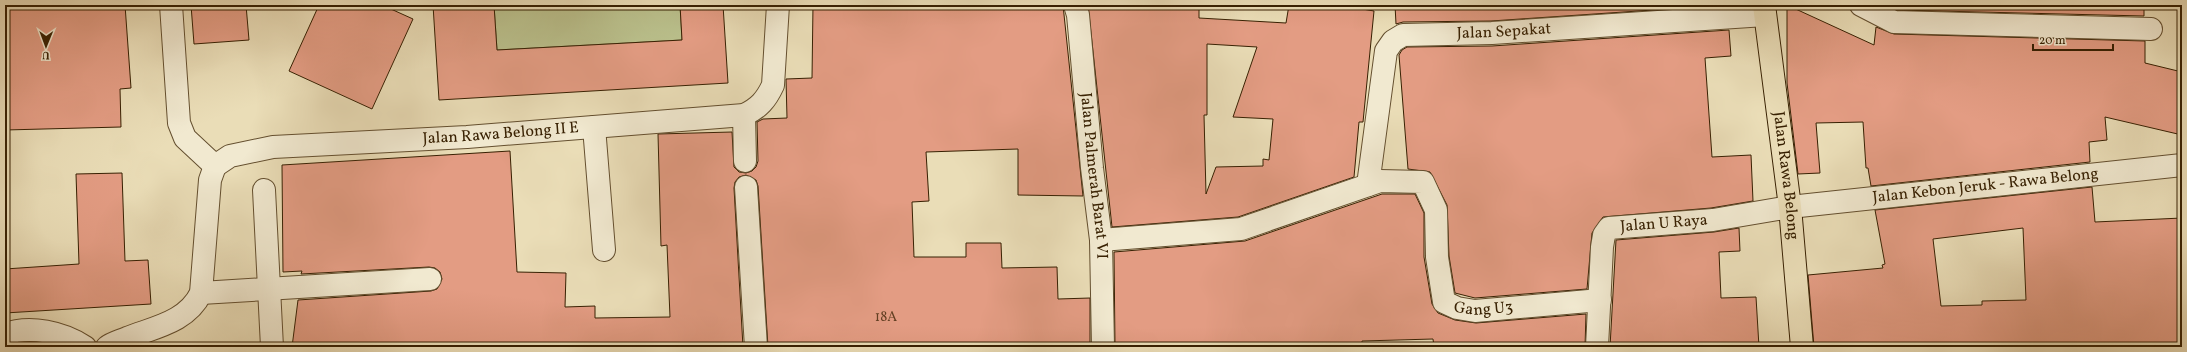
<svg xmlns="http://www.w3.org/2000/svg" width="2187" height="352" font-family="Vollkorn,serif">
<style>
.green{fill:#bac08c;stroke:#787047}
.building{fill:#e39c83;stroke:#372002;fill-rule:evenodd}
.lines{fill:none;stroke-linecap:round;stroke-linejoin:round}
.minor-casing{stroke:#644f2f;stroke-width:24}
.major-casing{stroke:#372002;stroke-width:24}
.minor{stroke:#f1e9d0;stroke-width:22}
.major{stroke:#eaddb7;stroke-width:22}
.labels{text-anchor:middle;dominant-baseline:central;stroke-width:3.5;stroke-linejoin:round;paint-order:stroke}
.number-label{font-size:14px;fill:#623f22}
.street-label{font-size:16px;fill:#372002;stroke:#f1e9d0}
</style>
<rect width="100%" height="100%" fill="#eaddb7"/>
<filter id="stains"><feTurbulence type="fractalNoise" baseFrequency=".005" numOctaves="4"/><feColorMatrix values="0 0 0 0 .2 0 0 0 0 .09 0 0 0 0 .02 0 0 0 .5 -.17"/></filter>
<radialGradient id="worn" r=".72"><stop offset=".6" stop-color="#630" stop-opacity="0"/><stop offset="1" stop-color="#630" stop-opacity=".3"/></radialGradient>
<polygon class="green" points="494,5 680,5 682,40 497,50"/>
<g class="building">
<polygon points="34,5 125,5 131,88 120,89 121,127 5,130 6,6 33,8"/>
<polygon points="191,5 246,5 249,40 194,44"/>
<polygon points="319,5 382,5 413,19 372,109 289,71"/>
<polygon points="433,5 494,5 497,50 682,40 680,5 723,5 728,83 439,100"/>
<polygon points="813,5 1063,5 1083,196 1018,195 1018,149 926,152 929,201 912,202 914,257 966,257 966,243 1001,243 1002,268 1057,267 1058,299 1090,298 1090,347 768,347 758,186 756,180 746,175 739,177 735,182 734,188 743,347 292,347 298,300 431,291 437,289 442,279 440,272 435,268 429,267 301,274 302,271 283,272 282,165 510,151 517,272 566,273 565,307 595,306 595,318 670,317 667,245 661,246 658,134 732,132 734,167 739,172 746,173 752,171 756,167 758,161 757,122 763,119 787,118 786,79 812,78"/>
<path d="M1088 5H1199V18L1286 23 1289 5H1339L1374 11 1363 122H1359L1354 177 1238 217 1112 227ZM1207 44 1257 47 1233 117 1273 119 1269 160 1263 159V166L1216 167 1206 194 1204 115H1207Z"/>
<polygon points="1395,5 1727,5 1491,21 1403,22 1396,24"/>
<polygon points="1787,5 1874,45 1876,27 1894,34 2145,41 2145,63 2182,72 2182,135 2105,117 2107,140 2089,142 2090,162 1871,186 1868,168 1866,168 1863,122 1816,123 1820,173 1798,174 1787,83"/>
<polygon points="1888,5 2144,5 2144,16 1897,10"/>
<polygon points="1729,30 1731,56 1705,58 1712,157 1751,155 1753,201 1711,208 1603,217 1592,233 1587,289 1475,298 1455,293 1449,256 1447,205 1430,172 1408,169 1399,55 1402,50 1407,47 1492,46"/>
<polygon points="122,173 125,261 148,260 151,304 5,313 5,269 79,264 76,174"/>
<path d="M2092 187 2095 222 2182 218V347H1814L1808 275 1883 268 1882 265 1885 264 1875 210ZM2023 228 2026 300 1982 301V305L1941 306 1933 239Z"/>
<polygon points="1382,194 1415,194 1424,213 1424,257 1432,304 1438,313 1455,320 1476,323 1586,314 1585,347 1434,347 1433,339 1362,341 1362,347 1115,347 1114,252 1245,241"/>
<polygon points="1739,228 1740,251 1719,252 1721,298 1756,297 1759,347 1610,347 1616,240 1714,232"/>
</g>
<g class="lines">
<g class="minor-casing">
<g id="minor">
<polyline points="171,5 179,123 185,138 215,166"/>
<path id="s1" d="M1075 5 1078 15 1092 168 1101 240 1103 347"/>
<polyline points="1861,5 1894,22 2151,29"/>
<polyline points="744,115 745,161"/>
<polyline points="594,127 604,250"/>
<path id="s2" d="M215 166 230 156 273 147 467 137 744 115C759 108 766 100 773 85L778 5"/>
<path id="s3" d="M1368 185 1386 51 1393 41 1403 35 1492 33 1765 15"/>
<polyline points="746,187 756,347"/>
<polyline points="264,190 272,347"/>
<path id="s4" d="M1101 240 1241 229 1380 181 1423 182 1436 210 1437 257 1444 302 1457 308 1475 311 1600 300"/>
<polyline points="201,293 430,279"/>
<path d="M5 334C30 325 63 332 85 347"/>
<path d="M107 347C112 343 120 341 127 338 155 327 187 322 201 293L210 180 215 166"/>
<path id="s5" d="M1597 347 1602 247 1604 235 1609 228 1713 220 1790 207 2182 165"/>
</g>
</g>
<g class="major-casing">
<g id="major">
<path id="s6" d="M1764 5 1790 207 1802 347"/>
</g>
</g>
<use href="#minor" class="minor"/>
<use href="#major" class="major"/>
</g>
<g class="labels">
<g class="number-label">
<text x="886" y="317">18A</text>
</g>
<g class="street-label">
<text stroke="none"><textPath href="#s3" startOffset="260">Jalan Sepakat</textPath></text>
<text stroke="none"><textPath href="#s2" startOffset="290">Jalan Rawa Belong II E</textPath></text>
<text stroke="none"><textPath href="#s1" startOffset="172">Jalan Palmerah Barat VI</textPath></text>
<text stroke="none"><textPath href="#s6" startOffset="172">Jalan Rawa Belong</textPath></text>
<text stroke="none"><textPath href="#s5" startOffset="500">Jalan Kebon Jeruk - Rawa Belong</textPath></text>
<text stroke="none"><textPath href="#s5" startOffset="176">Jalan U Raya</textPath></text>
<text stroke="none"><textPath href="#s4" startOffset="495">Gang U3</textPath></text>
</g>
</g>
<rect width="2187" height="352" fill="none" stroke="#eaddb7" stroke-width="20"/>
<rect x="6" y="6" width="2175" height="340" fill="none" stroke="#372002" stroke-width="2"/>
<rect x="10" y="10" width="2167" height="332" fill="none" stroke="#372002"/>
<g transform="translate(46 46) rotate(181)" stroke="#f1e9d0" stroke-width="3" paint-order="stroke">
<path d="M0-3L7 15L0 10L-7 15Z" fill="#372002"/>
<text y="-6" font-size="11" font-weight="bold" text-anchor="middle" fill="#372002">U</text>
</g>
<path d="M2033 44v6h80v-6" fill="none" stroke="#372002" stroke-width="2"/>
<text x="2039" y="44" font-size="12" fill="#372002" stroke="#f1e9d0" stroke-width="3" paint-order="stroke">20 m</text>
<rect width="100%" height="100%" filter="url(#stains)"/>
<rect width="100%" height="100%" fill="url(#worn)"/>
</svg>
